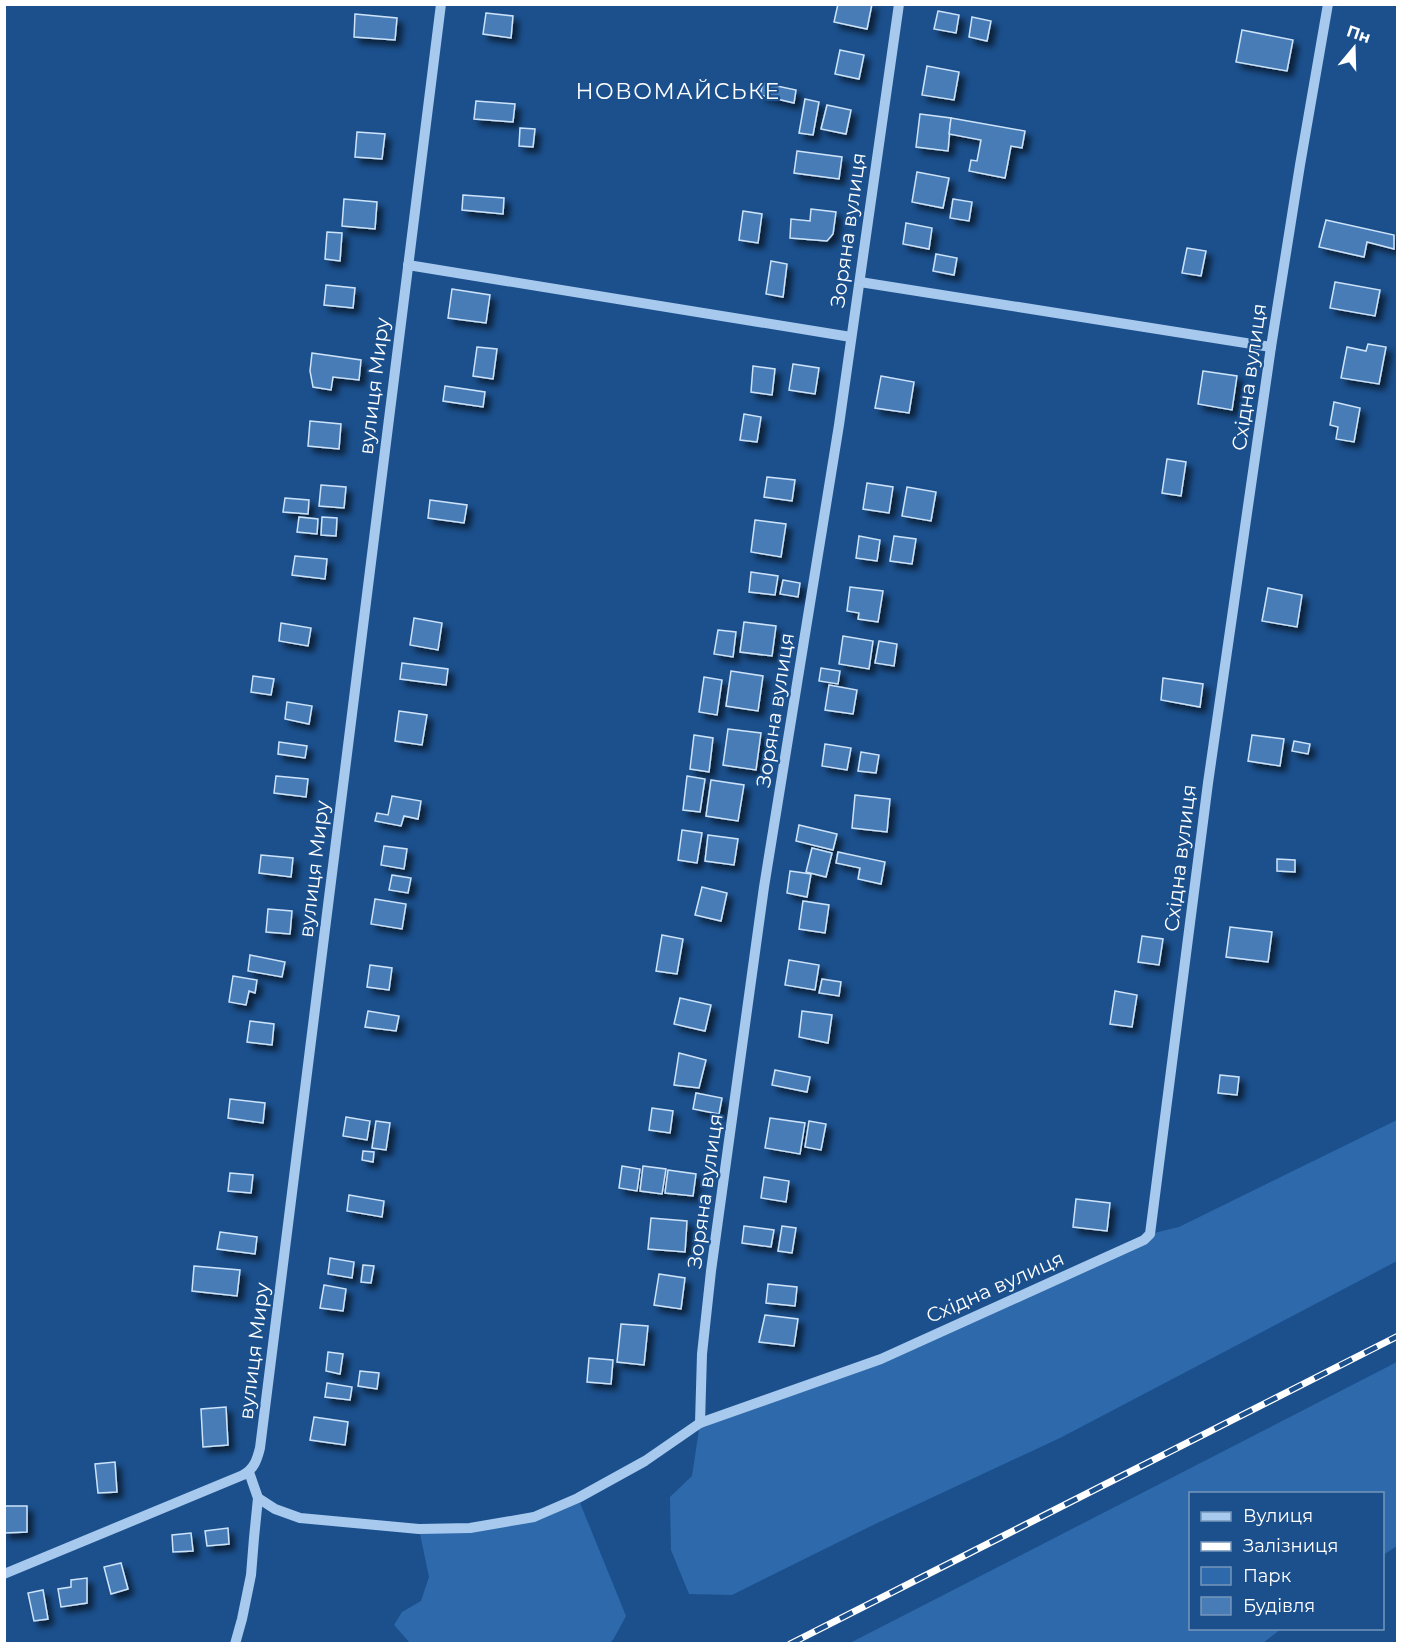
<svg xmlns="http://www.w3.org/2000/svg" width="1402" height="1648" font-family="Montserrat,sans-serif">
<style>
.green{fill:#2e6aab}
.building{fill:#477cb7;stroke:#cde3fa;stroke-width:1.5;filter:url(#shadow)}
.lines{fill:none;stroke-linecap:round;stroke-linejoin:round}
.minor{stroke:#a7c9ee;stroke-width:10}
.rail-casing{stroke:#fff;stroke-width:7}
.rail{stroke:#1b508d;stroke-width:4.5;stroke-dasharray:14;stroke-linecap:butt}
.labels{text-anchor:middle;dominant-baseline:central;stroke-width:4.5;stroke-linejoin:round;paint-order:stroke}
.street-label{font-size:20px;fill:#fff;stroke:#1b508d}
.quarter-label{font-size:22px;letter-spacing:1.5px;fill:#fff;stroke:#1b508d}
</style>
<defs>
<filter id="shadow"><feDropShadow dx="5.5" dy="5.5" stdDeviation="3" flood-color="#0009"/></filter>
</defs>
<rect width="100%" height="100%" fill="#1b508d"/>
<g class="green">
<polygon points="1397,1120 1397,1261 1060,1438 873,1525 732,1595 689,1594 671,1550 670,1497 692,1476 700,1423 881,1359 1150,1234 1179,1227"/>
<polygon points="1397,1362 1397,1546 1383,1555 1382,1494 1190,1494 1190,1628 1281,1629 1263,1643 850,1643"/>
<polygon points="578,1498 626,1616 613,1640 608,1644 410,1643 394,1625 402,1612 421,1601 429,1577 419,1529 534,1517"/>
</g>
<g class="building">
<polygon points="838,4 872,4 867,29 834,22"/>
<polygon points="938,11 959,15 956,33 934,29"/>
<polygon points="486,13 513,16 511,38 483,34"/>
<polygon points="355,14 397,18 395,40 354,37"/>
<polygon points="972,17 991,21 987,41 969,37"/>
<polygon points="1242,30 1293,40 1287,71 1236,62"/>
<polygon points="840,50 864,55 859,79 835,74"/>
<polygon points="927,66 959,72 954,100 922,95"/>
<polygon points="763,83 796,90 794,103 760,95"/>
<polygon points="805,99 819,102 813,135 799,133"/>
<polygon points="476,101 515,104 513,122 474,119"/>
<polygon points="827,105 851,110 846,134 821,129"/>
<polygon points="920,114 951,118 948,151 916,147"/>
<polygon points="951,118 1025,131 1022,148 1011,146 1005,178 969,171 971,160 977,161 981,140 949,134"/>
<polygon points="520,128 535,129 533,147 519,146"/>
<polygon points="357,132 385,134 382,159 355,157"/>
<polygon points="797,151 842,157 839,179 794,173"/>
<polygon points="917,172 949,178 943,208 912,202"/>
<polygon points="463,195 504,198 503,214 462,210"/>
<polygon points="344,199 377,202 375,229 342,226"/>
<polygon points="953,199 972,202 969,221 950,218"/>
<polygon points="811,209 836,212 833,234 827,241 790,238 791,219 810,221"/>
<polygon points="743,211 762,214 758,243 739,240"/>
<polygon points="1326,220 1394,235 1394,249 1367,242 1364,257 1319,247"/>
<polygon points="906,223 932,228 929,249 903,244"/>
<polygon points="327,232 342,233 340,261 325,259"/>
<polygon points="1187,248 1206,251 1201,276 1182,273"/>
<polygon points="936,254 957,258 954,275 933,271"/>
<polygon points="771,261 787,264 783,297 766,294"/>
<polygon points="1335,282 1380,290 1375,316 1330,308"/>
<polygon points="326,285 355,288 353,308 324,305"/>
<polygon points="452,289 490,295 486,323 448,318"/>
<polygon points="1368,344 1386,347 1379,384 1341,378 1347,347 1366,351"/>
<polygon points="477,347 497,349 493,379 473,376"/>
<polygon points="312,353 361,360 359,380 333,377 331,390 313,387 310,371"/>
<polygon points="793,364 819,368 815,394 789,390"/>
<polygon points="753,366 775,369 772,395 751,392"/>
<polygon points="1203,371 1237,376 1232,410 1198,404"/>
<polygon points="881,376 914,382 909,413 875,408"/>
<polygon points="445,386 485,392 483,407 443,401"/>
<polygon points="1334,402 1360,408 1354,442 1336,439 1338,427 1330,425"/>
<polygon points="744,414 761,417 757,442 740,440"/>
<polygon points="310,421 341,424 339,449 308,446"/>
<polygon points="1167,459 1186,462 1181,496 1162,493"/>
<polygon points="767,477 795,480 792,501 764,497"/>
<polygon points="867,483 893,487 889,513 863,509"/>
<polygon points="321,485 346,487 344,508 319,506"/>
<polygon points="907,487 936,492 931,521 902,516"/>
<polygon points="285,498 309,500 308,514 283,512"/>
<polygon points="430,500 467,505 464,523 428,518"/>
<polygon points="299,517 318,519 317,534 297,532"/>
<polygon points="322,517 337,518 336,536 321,535"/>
<polygon points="755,520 786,524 781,557 751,552"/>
<polygon points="859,536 880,540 877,561 856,558"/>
<polygon points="894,536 916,539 912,564 890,561"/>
<polygon points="295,556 327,559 325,579 292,575"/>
<polygon points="751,572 778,576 775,595 749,592"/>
<polygon points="783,580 800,583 798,597 780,594"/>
<polygon points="850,587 883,591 878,622 858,619 859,613 847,611"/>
<polygon points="1268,588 1302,595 1297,627 1262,621"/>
<polygon points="414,618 442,623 438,650 410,645"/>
<polygon points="744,622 776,626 772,656 740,652"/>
<polygon points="281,623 311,628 308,646 279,641"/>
<polygon points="718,630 736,632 733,657 714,654"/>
<polygon points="843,636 873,641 869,669 839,664"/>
<polygon points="879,641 897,644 894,666 875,663"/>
<polygon points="402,663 448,669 446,685 400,679"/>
<polygon points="821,668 840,671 838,684 819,681"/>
<polygon points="731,671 763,676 758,711 726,706"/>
<polygon points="253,676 274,679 271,695 251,692"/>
<polygon points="704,677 722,680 717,715 699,712"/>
<polygon points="1163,678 1203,684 1200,707 1161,700"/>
<polygon points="829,685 857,690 853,714 825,710"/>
<polygon points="287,702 312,706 309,724 285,719"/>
<polygon points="399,711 427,715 422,745 395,741"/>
<polygon points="728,729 761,733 756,770 723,765"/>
<polygon points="694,735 713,738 709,772 690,769"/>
<polygon points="1252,735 1284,739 1280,766 1248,761"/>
<polygon points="1294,741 1310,744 1308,754 1292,751"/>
<polygon points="279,742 307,746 305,758 278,754"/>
<polygon points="825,744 851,748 847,770 822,766"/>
<polygon points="861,752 879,755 876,773 858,771"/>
<polygon points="276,776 308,779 306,797 274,793"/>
<polygon points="687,776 705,779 700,812 683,810"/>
<polygon points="711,780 744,785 738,821 706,816"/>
<polygon points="855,795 890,799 887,832 852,828"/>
<polygon points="392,796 421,801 418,819 404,816 401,826 375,821 377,813 388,815"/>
<polygon points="799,825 837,834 833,850 796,841"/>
<polygon points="682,830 702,833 697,863 678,860"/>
<polygon points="708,835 738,839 734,865 705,861"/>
<polygon points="384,846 407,849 404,869 381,865"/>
<polygon points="812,848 832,853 826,877 806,872"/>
<polygon points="838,852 885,862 881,884 858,879 860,868 836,863"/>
<polygon points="261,855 293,858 291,877 259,873"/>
<polygon points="1277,859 1295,860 1295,872 1277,871"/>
<polygon points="790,871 811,874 807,897 787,893"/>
<polygon points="392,875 411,878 408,893 389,890"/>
<polygon points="702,887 727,893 721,921 695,915"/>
<polygon points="375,899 406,904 402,929 371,924"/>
<polygon points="803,901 829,905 825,933 799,929"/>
<polygon points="268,909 292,911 290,934 266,932"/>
<polygon points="1230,927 1272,932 1268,962 1226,957"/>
<polygon points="662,935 683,939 677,974 656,971"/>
<polygon points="1142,936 1163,939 1159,965 1138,962"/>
<polygon points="250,955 285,962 282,977 248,971"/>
<polygon points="789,960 819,965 815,990 785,985"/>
<polygon points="370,965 392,968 389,990 367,987"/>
<polygon points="233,976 257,980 255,993 249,991 246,1005 229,1002"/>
<polygon points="822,979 841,982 839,996 819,993"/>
<polygon points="1115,991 1137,995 1132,1027 1110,1024"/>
<polygon points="680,998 711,1005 705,1031 674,1024"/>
<polygon points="368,1011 399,1016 396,1031 365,1027"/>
<polygon points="802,1011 832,1015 828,1043 799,1037"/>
<polygon points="250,1021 274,1024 272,1045 247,1042"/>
<polygon points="679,1053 706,1060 699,1088 674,1085"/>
<polygon points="775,1070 810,1077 807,1092 772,1085"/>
<polygon points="1220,1075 1239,1077 1237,1095 1218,1093"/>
<polygon points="696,1093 722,1098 719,1114 693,1109"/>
<polygon points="230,1099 265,1103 263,1123 228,1118"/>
<polygon points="652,1108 673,1111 670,1133 649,1130"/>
<polygon points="346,1117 370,1121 367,1140 343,1136"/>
<polygon points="770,1118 805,1123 800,1154 765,1148"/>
<polygon points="376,1121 390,1123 386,1150 372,1148"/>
<polygon points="809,1121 826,1124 821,1150 805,1147"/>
<polygon points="363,1151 374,1152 373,1162 362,1160"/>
<polygon points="622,1166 640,1169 637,1191 619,1188"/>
<polygon points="643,1166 666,1169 662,1194 640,1191"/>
<polygon points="668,1170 696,1174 693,1196 665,1193"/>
<polygon points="230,1173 253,1175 251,1193 228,1191"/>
<polygon points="764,1177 789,1181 786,1202 761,1198"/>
<polygon points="349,1195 384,1201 382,1217 347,1211"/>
<polygon points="1076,1199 1110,1203 1107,1231 1073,1227"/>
<polygon points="651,1218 687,1221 685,1252 648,1249"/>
<polygon points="744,1226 774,1230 771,1247 742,1243"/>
<polygon points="782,1226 796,1228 792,1253 778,1251"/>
<polygon points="220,1232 257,1237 255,1254 217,1249"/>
<polygon points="330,1258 354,1262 352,1278 328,1274"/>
<polygon points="363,1265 374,1266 371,1283 361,1282"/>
<polygon points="194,1266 240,1270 237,1296 192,1291"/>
<polygon points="659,1274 685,1278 681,1309 654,1305"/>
<polygon points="768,1284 797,1287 795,1306 766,1303"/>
<polygon points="324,1285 346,1289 343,1311 320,1308"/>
<polygon points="765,1315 798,1319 794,1346 759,1342"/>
<polygon points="621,1324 648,1326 644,1365 617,1362"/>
<polygon points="328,1352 343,1354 340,1374 326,1371"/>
<polygon points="589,1358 613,1360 611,1384 587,1382"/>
<polygon points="360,1371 379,1373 377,1389 358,1386"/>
<polygon points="327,1383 352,1387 350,1400 325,1397"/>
<polygon points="226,1407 228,1445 203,1447 201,1409"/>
<polygon points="314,1417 348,1422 345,1445 310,1440"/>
<polygon points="115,1462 117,1492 98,1493 95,1464"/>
<polygon points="4,1506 27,1506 27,1532 4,1533"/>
<polygon points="228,1528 229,1544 207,1546 205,1531"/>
<polygon points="191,1533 193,1551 173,1552 172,1535"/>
<polygon points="121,1563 128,1589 111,1594 104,1567"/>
<polygon points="87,1578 87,1603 61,1607 58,1589 71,1587 71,1580"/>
<polygon points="43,1590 48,1619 34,1621 28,1593"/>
</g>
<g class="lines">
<g class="minor">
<polyline points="408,265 851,337"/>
<polyline points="860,282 1271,347"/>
<polyline points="700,1423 702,1354 711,1271 764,887 839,425 899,4"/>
<polyline points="258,1498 275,1509 300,1518 419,1529 470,1528 534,1517 578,1498 645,1461 700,1423 881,1359 1144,1240 1150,1234 1208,783 1271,347 1300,165 1328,4"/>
<path d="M4 1574 243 1475C254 1469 257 1460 260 1448L441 4"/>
<polyline points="235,1644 242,1619 251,1575 254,1538 258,1498 249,1472"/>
</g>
<g class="rail-casing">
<polyline id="rail" points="790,1644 1398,1336"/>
</g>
<use href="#rail" class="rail"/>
</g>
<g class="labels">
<g class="street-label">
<text transform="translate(848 230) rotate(-82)">Зоряна вулиця</text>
<text transform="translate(1249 377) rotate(-82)">Східна вулиця</text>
<text transform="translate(374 386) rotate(-83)">вулиця Миру</text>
<text transform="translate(775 710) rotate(-81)">Зоряна вулиця</text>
<text transform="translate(1180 858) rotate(-83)">Східна вулиця</text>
<text transform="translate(314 869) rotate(-83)">вулиця Миру</text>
<text transform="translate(705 1191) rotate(-82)">Зоряна вулиця</text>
<text transform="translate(995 1287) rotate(-24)">Східна вулиця</text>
<text transform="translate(254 1351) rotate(-83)">вулиця Миру</text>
</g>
<g class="quarter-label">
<text x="678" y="91">НОВОМАЙСЬКЕ</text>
</g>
</g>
<rect width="1402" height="1648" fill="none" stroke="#ffffff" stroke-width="12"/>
<rect x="1189" y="1492" width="195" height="138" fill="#1b508d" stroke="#7696bb" stroke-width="1.5"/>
<rect x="1201" y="1512" width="30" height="9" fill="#a7c9ee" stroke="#7696bb" stroke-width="1.5"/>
<text x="1243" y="1522" font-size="18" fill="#ffffff">Вулиця</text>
<rect x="1201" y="1542" width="30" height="9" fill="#ffffff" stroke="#7696bb" stroke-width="1.5"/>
<text x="1243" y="1552" font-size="18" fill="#ffffff">Залізниця</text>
<rect x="1201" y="1567" width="30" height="18" fill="#2e6aab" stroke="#7696bb" stroke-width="1.5"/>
<text x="1243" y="1582" font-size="18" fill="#ffffff">Парк</text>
<rect x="1201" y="1597" width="30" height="18" fill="#477cb7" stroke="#7696bb" stroke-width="1.5"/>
<text x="1243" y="1612" font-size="18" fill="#ffffff">Будівля</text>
<g transform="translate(1354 48) rotate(19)" stroke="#1b508d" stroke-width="4.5" paint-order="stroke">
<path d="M0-4.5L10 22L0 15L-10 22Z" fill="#ffffff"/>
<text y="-9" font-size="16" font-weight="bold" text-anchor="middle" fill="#ffffff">Пн</text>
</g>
</svg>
